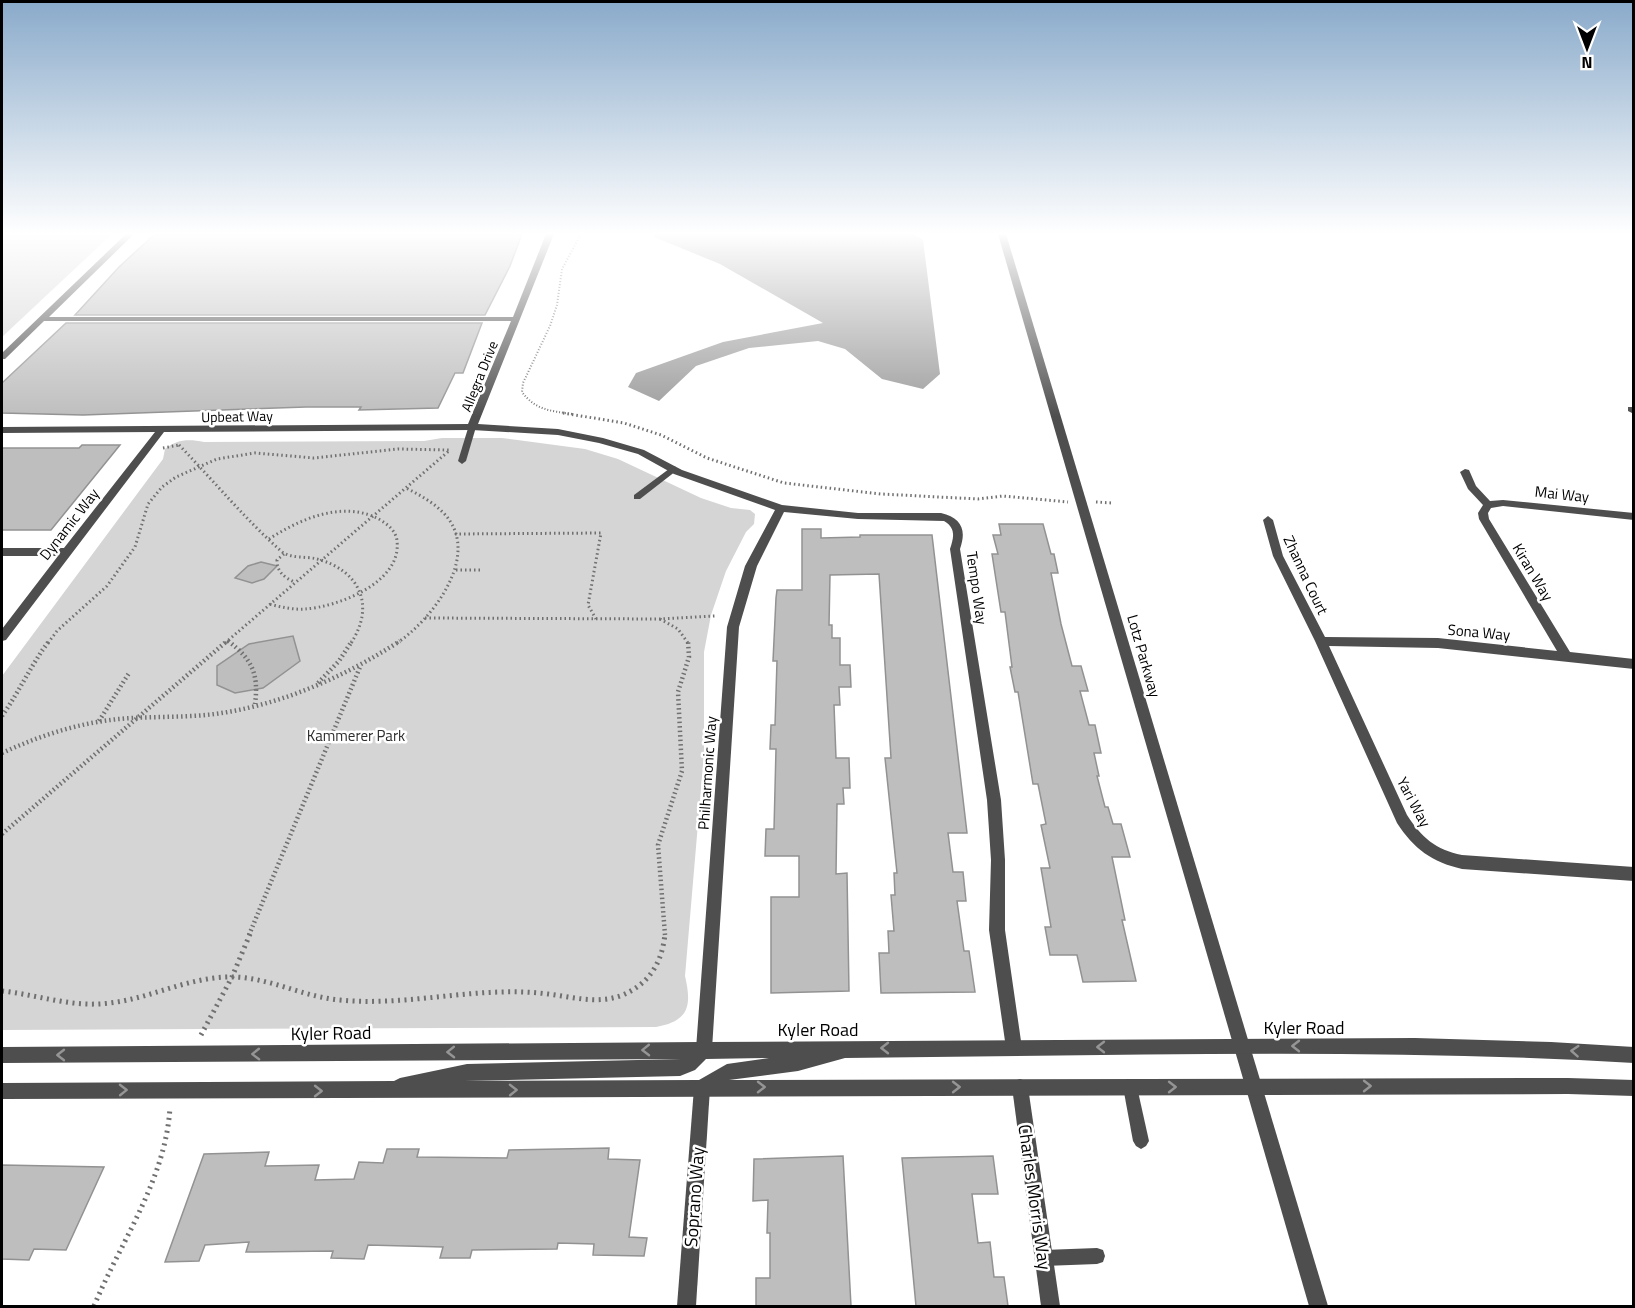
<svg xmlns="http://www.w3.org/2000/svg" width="1635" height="1308" font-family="'Titillium Web',sans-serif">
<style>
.green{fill:#d5d5d5}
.water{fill:#9c9c9c}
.building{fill:#bebebe;stroke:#929292;stroke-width:1.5}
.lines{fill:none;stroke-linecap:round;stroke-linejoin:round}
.path-far3{stroke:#707070;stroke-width:2;stroke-dasharray:1 2;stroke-linecap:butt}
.path-far2{stroke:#707070;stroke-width:3;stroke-dasharray:1.5 3;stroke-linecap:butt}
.path-far1{stroke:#707070;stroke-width:4.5;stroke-dasharray:1.5 3;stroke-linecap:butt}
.path{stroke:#707070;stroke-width:5;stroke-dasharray:2 4.5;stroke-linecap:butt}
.service{fill:#4e4e4e;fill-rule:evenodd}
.minor{fill:#4e4e4e;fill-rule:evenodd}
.tertiary{fill:#4e4e4e;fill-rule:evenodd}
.oneway{stroke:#959595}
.labels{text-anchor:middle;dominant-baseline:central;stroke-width:5;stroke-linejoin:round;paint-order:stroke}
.far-street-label{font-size:14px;fill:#000;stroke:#fff}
.street-label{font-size:15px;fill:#000;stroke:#fff}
.park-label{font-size:15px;fill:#2c2c2c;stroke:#fff}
.near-street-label{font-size:18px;fill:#000;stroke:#fff}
</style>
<rect width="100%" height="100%" fill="#fff"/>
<g class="green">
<polygon points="2,234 112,234 2,337"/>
<path d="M442 438H502L585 449 618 459 701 498 731 508 750 510 755 514 754 524 746 532 726 571 711 615 704 652V753L685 976C692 1006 689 1021 656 1027L2 1030V676L163 459 165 449C177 439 189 439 204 442L424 441Z"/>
</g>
<polygon class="water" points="655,234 914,234 923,240 940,374 923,389 882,379 845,349 818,341 749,348 696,366 659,401 628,387 636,373 723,342 823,323 720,264 654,237"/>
<g class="building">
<polygon points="155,234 522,234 510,266 485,315 75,315 119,267"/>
<polygon points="66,323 482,323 463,373 455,373 438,408 359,410 361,407 306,407 83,415 2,413 2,383"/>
<polygon points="82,445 120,445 51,530 2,530 2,448 79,448"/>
<polygon points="999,524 1043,524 1051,554 1054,554 1058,573 1051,573 1061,624 1072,666 1081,666 1088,691 1080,691 1089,725 1095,725 1101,753 1094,753 1099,776 1097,776 1105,807 1108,807 1113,824 1121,824 1130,857 1112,857 1125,920 1122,920 1136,981 1083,982 1077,955 1050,955 1045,927 1051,927 1041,868 1050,868 1041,825 1046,824 1038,784 1033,784 1018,692 1015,692 1010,667 1012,667 1005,612 1001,612 992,554 998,554 993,535 1001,535"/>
<polygon points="802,529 821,529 821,538 860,537 860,535 932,535 967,833 948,833 953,872 963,872 966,901 957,901 964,951 969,951 975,992 881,993 879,953 889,953 888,931 894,931 891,895 895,895 894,873 897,873 885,758 891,758 879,574 830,575 829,625 832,625 832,638 840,638 840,665 850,665 851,687 839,687 840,705 834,705 836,758 849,758 850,788 843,788 844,804 837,804 836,874 847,873 849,991 771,993 771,897 799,897 799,856 765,856 766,829 774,829 776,749 770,749 771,725 775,725 777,661 773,661 776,598 777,590 802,590"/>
<polygon points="261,562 277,566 264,579 252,583 235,578 248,566"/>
<polygon points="293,636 300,661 263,688 235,693 217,685 217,666 249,644"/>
<polygon points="609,1148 608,1159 640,1160 629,1237 647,1238 644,1256 593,1255 594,1244 558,1243 557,1249 472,1250 470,1258 440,1258 443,1247 368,1245 364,1259 331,1258 333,1251 246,1252 249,1242 205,1245 199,1261 165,1262 204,1154 269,1152 265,1166 319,1165 315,1180 354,1179 359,1162 383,1163 387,1149 419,1149 417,1157 507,1158 509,1150"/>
<polygon points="843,1156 851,1306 756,1306 756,1278 770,1278 770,1233 767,1233 768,1200 753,1201 754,1159"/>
<polygon points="993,1156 998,1194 972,1194 978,1243 990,1242 994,1277 1004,1277 1008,1306 916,1306 902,1158"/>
<polygon points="2,1165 104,1167 66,1250 34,1249 29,1260 2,1259"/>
</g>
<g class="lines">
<path class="path-far3" d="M572 414C551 411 535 410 522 392L523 383 550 326 557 305 562 269 581 234"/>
<g class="path-far2">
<polyline points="563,413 624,423 661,435 707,458 784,483 881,494 978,499 1003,496 1068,502"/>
<path d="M179 445C213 480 245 519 281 551 290 559 306 556 317 559 359 570 376 605 351 643"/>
<polyline points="163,448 179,445"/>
<polyline points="1096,502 1112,503"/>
<polyline points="455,534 601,533 588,605 596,619"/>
<path d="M269 539C300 519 341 501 377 518 386 523 396 530 397 541 402 583 337 607 305 609 293 610 281 607 269 604"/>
<path d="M284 554 277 560C277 572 284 577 294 582"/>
<polyline points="456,570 481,570"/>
<polyline points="425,618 660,619 715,616"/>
<polyline points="660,619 678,629 688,643"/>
<polyline points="227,641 230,643"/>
<polyline points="48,643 57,631 107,586 135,547 148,504 162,487 176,477 217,459 255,453 314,458 398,449 449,450"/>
<polyline points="225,643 450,450"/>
<path d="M397 643C430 621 477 562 450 521 440 506 422 496 406 488"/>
</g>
<g class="path-far1">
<path d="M228 641C252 659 259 674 255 704"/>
<polyline points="318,683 339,661 352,641"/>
<path d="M2 716C19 692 31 665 49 641"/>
<polyline points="99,721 129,673"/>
<path d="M2 753C39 736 78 723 119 719 151 716 183 718 215 714 281 705 344 677 400 641"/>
<polyline points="2,834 227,641"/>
<polyline points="249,935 360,667"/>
<polyline points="665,935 658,845 682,771 678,692 689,657 688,641"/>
</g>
<g class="path">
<path d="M2 991C39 995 72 1008 110 1003 152 998 190 976 234 977 270 978 304 997 340 1000 410 1007 478 985 548 994 572 997 596 1004 620 996 649 985 662 963 665 934"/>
<polyline points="201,1035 232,977 250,934"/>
<path d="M94 1306C121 1241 166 1179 170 1107"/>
</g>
<g class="service">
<polygon points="469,425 475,425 476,427 466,461 462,464 458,461"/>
<polygon points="673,466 676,467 676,471 640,499 634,499 634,495"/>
<polygon points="1130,1080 1135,1082 1137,1087 1149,1141 1146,1146 1141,1149 1136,1146 1133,1141 1123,1087 1125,1082"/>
<polygon points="1097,1248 1103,1250 1105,1256 1103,1262 1097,1264 1044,1266 1038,1264 1036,1258 1038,1252 1044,1250"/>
</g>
<g class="minor">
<path d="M126 234H134L49 317H513L546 234H554L478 424 558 429 603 438 644 450 682 470 782 505 858 513H941C961 518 967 529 960 549L1001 800 1005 860V930L1022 1048 1020 1054 1014 1056 1008 1054 1006 1048 989 930 991 860 987 800 950 549C954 537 956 528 944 521L858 519 784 512 757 566 739 627 712 1049 710 1055 704 1057 698 1055 696 1049 727 627 745 566 775 510 674 474 638 454 599 443 558 435 472 430 164 432 6 640 2 641V629L58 556H2V548H64L155 432 2 433V427L468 424 511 321H44L5 359H2V353Z"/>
<polygon points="998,234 1006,234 1328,1306 1309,1306"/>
<polygon points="1628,407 1634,407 1634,414 1628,411"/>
<path d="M1465 469 1469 470 1476 486 1490 501 1503 500 1634 513V520L1503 506 1491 508 1488 513 1489 519 1570 652 1634 659V669L1438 648 1329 646 1407 815C1421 837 1436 850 1462 855L1634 867V881L1462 869C1432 862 1414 849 1397 823L1315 641 1273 556 1263 520 1268 516 1273 520 1283 556 1325 637 1438 638 1557 651 1479 519 1478 513 1483 505 1468 489 1460 472Z"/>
<polygon points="1020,1079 1026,1081 1028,1087 1060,1306 1041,1306 1012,1087 1014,1081"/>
<polygon points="702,1080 708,1082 710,1088 696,1306 677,1306 694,1088 696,1082"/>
</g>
<path class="tertiary" d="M1415 1038 1551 1042 1634 1047V1063C1371 1047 1108 1056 845 1058L798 1071 729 1080 1568 1078 1634 1080V1096L1568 1094 2 1099V1083L394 1081 400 1078 467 1064 681 1059 2 1063V1047L700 1042 704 1041 708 1042ZM769 1058 727 1064 699 1080 464 1081 680 1076 695 1070 706 1059Z"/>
</g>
<defs><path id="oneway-chevron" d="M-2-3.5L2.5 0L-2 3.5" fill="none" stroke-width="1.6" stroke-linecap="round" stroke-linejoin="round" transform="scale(1.5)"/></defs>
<g class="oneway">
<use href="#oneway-chevron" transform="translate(1296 1046) rotate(180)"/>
<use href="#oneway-chevron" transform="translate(1101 1047) rotate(180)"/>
<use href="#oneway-chevron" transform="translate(885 1048) rotate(180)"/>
<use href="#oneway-chevron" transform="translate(646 1050) rotate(179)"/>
<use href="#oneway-chevron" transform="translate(1575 1051) rotate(-176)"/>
<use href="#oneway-chevron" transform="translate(451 1052) rotate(179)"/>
<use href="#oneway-chevron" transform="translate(256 1054) rotate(179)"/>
<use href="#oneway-chevron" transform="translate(61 1055) rotate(180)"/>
<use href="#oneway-chevron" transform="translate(1367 1086)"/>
<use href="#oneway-chevron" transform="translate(761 1087)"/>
<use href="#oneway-chevron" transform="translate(956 1087)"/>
<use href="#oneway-chevron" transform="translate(1172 1087)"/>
<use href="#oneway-chevron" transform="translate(123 1090) rotate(-1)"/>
<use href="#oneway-chevron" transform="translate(513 1090) rotate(-1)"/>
<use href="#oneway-chevron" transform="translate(318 1091)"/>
</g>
<linearGradient id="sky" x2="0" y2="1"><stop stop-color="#89aaca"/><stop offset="0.56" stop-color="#fff"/><stop offset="1" stop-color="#fff" stop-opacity="0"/></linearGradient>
<rect width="1635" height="417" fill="url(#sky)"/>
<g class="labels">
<g class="far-street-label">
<text transform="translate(479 376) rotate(-68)">Allegra Drive</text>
<text transform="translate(237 416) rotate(-1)">Upbeat Way</text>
</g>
<g class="street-label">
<text transform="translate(1562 494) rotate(6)">Mai Way</text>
<text transform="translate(69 524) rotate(-52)">Dynamic Way</text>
<text transform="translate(1533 572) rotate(59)">Kiran Way</text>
<text transform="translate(1306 575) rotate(65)">Zhanna Court</text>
<text transform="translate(977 588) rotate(82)">Tempo Way</text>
<text transform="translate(1479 632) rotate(5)">Sona Way</text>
<text transform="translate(1144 656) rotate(74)">Lotz Parkway</text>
<text transform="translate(707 773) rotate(-86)">Philharmonic Way</text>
<text transform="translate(1414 802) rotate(62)">Yari Way</text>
</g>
<g class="park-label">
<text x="356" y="735">Kammerer Park</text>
</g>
<g class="near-street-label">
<text x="1304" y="1027">Kyler Road</text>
<text x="818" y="1029">Kyler Road</text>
<text transform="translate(331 1033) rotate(-1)">Kyler Road</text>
<text transform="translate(694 1197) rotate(-86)">Soprano Way</text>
<text transform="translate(1035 1197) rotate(82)">Charles Morris Way</text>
</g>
</g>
<rect width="1635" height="1308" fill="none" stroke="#000000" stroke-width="6"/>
<g transform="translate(1587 48) rotate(180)" stroke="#ffffff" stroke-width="4.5" paint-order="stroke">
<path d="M0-4.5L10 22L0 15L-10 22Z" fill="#000000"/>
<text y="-9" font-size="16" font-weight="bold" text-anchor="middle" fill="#000000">N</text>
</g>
</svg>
